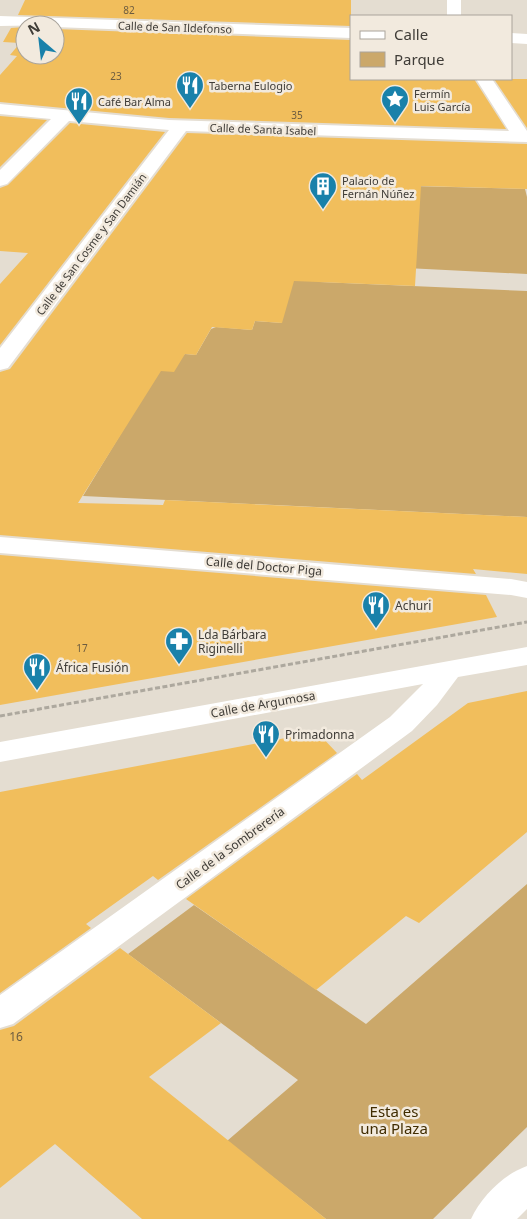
<svg xmlns="http://www.w3.org/2000/svg" width="527" height="1219" font-family="'Noto Sans',sans-serif">
<style>
.green{fill:#cba86a}
.building{fill:#f1be5c}
.lines{fill:none;stroke-linecap:round;stroke-linejoin:round}
.path{stroke:#ada89e;stroke-width:3;stroke-dasharray:5 2.5;stroke-linecap:butt}
.minor{fill:#fff;fill-rule:evenodd}
.labels{text-anchor:middle;dominant-baseline:central;stroke-width:5;stroke-linejoin:round;paint-order:stroke}
.number-label{font-size:10px;fill:#6c5c40}
.far-street-label{font-size:11px;fill:#3f3c37;stroke:#f2eade}
.far-poi-label{font-size:11px;fill:#3f3c37;stroke:#f2eade;text-anchor:start}
.street-label{font-size:12px;fill:#3f3c37;stroke:#f2eade}
.poi-label{font-size:12px;fill:#3f3c37;stroke:#f2eade;text-anchor:start}
.near-number-label{font-size:12px;fill:#6c5c40}
.near-park-label{font-size:15px;fill:#402c00;stroke:#f2eade}
</style>
<rect width="100%" height="100%" fill="#e4ddd1"/>
<g class="green">
<polygon points="411,186 525,189 527,197 527,274 406,268"/>
<polygon points="259,256 320,282 527,291 527,517 83,496 159,371 185,354 196,355 211,329 216,327 252,330 255,321 282,323"/>
<polygon points="527,884 527,1127 433,1219 326,1219 227,1141 298,1080 128,954 194,905 366,1024"/>
</g>
<g class="building">
<polygon points="25,0 351,0 351,26 18,15"/>
<polygon points="25,27 25,55 55,55 55,29 351,40 351,79 474,79 506,129 169,118 0,102 0,75 17,56 10,55 20,43 3,42 11,28"/>
<polygon points="494,79 527,79 527,128"/>
<polygon points="0,116 47,120 0,167"/>
<polygon points="70,123 165,132 0,345 0,284 28,253 0,251 0,188 8,185"/>
<polygon points="187,133 527,144 527,189 421,186 415,286 294,281 282,323 255,321 252,330 212,327 196,355 185,354 174,372 161,371 78,503 163,505 165,500 527,517 527,574 473,569 476,574 0,535 0,372 10,369"/>
<polygon points="0,555 486,595 497,617 0,705"/>
<polygon points="527,691 527,832 419,923 406,916 316,990 186,899 357,774 362,780 468,703"/>
<polygon points="317,732 337,753 158,880 153,876 86,924 91,928 0,993 0,792"/>
<polygon points="120,948 221,1023 149,1077 326,1219 142,1219 55,1144 0,1188 0,1030 14,1026"/>
</g>
<g class="lines">
<polyline class="path" points="0,716 527,622"/>
<g class="minor">
<rect x="447" y="0" width="14" height="16"/>
<polygon points="0,16 351,28 351,38 55,27 55,25 0,26"/>
<polygon points="511,33 527,34 527,44 511,43"/>
<polygon points="476,79 492,79 527,131 527,142 186,131 8,368 0,370 0,348 169,130 69,121 7,184 0,186 0,170 51,119 0,114 0,104 169,120 509,131"/>
<polygon points="0,537 511,579 527,582 527,598 511,595 0,553"/>
<polygon points="527,647 527,665 458,677 437,705 412,731 13,1024 0,1028 0,995 390,717 423,684 0,762 0,742"/>
<path d="M527 1166V1209L517 1219H471C481 1197 504 1174 527 1166Z"/>
</g>
</g>
<defs>
<g id="restaurant-pin" transform="scale(1.4375)"><path d="M0 17L-7.5 6A9.5 9.5 0 1 1 7.5 6Z" fill="#1981aa" stroke="#f2eade"/><path d="M-5-6h1v4h1v-4h1v4h1v-4h1v5L-1.5 .5V6h-2V.5L-5-1ZM5-6V6H3V1.5H1.5Q1.5-4 5-6Z" fill="#fff"/></g>
<g id="sight-pin" transform="scale(1.4375)"><path d="M0 17L-7.5 6A9.5 9.5 0 1 1 7.5 6Z" fill="#1981aa" stroke="#f2eade"/><path d="M0-6L1.8-2.2L6-1.7L2.9 1.2L3.7 5.4L0 3.3L-3.7 5.4L-2.9 1.2L-6-1.7L-1.8-2.2Z" fill="#fff"/></g>
<g id="building-pin" transform="scale(1.4375)"><path d="M0 17L-7.5 6A9.5 9.5 0 1 1 7.5 6Z" fill="#1981aa" stroke="#f2eade"/><path d="M-4-6H4V6H1V3H-1V6H-4ZM-2.5-4.3h1.7v1.8h-1.7ZM.8-4.3h1.7v1.8H.8ZM-2.5-1h1.7V.8h-1.7ZM.8-1h1.7V.8H.8Z" fill="#fff"/></g>
<g id="pharmacy-pin" transform="scale(1.4375)"><path d="M0 17L-7.5 6A9.5 9.5 0 1 1 7.5 6Z" fill="#1981aa" stroke="#f2eade"/><path d="M-2-6h4v4h4v4h-4v4h-4v-4h-4v-4h4Z" fill="#fff"/></g>
</defs>
<g fill-rule="evenodd">
<use href="#restaurant-pin" x="190" y="85"/>
<use href="#sight-pin" x="395" y="99"/>
<use href="#restaurant-pin" x="79" y="101"/>
<use href="#building-pin" x="323" y="186"/>
<use href="#restaurant-pin" x="376" y="605"/>
<use href="#pharmacy-pin" x="179" y="641"/>
<use href="#restaurant-pin" x="37" y="667"/>
<use href="#restaurant-pin" x="266" y="734"/>
</g>
<g class="labels">
<g class="number-label">
<text x="129" y="10">82</text>
<text x="116" y="76">23</text>
<text x="297" y="115">35</text>
<text x="82" y="648">17</text>
</g>
<g class="far-street-label">
<text transform="translate(175 27) rotate(2)">Calle de San Ildefonso</text>
<text transform="translate(263 129) rotate(2)">Calle de Santa Isabel</text>
<text transform="translate(91 244) rotate(-53)">Calle de San Cosme y San Damián</text>
</g>
<g class="far-poi-label">
<text x="209" y="85">Taberna Eulogio</text>
<text x="414" y="93">Fermín<tspan x="414" dy="13">Luis García</tspan></text>
<text x="98" y="101">Café Bar Alma</text>
<text x="342" y="180">Palacio de<tspan x="342" dy="13">Fernán Núñez</tspan></text>
</g>
<g class="street-label">
<text transform="translate(264 566) rotate(5)">Calle del Doctor Piga</text>
<text transform="translate(263 704) rotate(-10)">Calle de Argumosa</text>
<text transform="translate(230 848) rotate(-36)">Calle de la Sombrerería</text>
</g>
<g class="poi-label">
<text x="395" y="605">Achuri</text>
<text x="198" y="634">Lda Bárbara<tspan x="198" dy="14">Riginelli</tspan></text>
<text x="56" y="667">África Fusión</text>
<text x="285" y="734">Primadonna</text>
</g>
<g class="near-number-label">
<text x="16" y="1036">16</text>
</g>
<g class="near-park-label">
<text x="394" y="1111">Esta es<tspan x="394" dy="17">una Plaza</tspan></text>
</g>
</g>
<rect x="350" y="15" width="162" height="65" fill="#f2eade" stroke="#aaa49b"/>
<rect x="360" y="31" width="25" height="8" fill="#ffffff" stroke="#aaa49b"/>
<text x="394" y="40" font-size="15" fill="#3f3c37">Calle</text>
<rect x="360" y="52" width="25" height="15" fill="#cba86a" stroke="#aaa49b"/>
<text x="394" y="65" font-size="15" fill="#3f3c37">Parque</text>
<g transform="translate(40 40) rotate(332)"><circle r="24" fill="#f2eade" stroke="#aaa49b"/>
<path d="M0-4L9 19L0 12L-9 19Z" fill="#1981aa"/>
<text y="-8" font-size="14" font-weight="bold" text-anchor="middle" fill="#3f3c37">N</text>
</g>
</svg>
